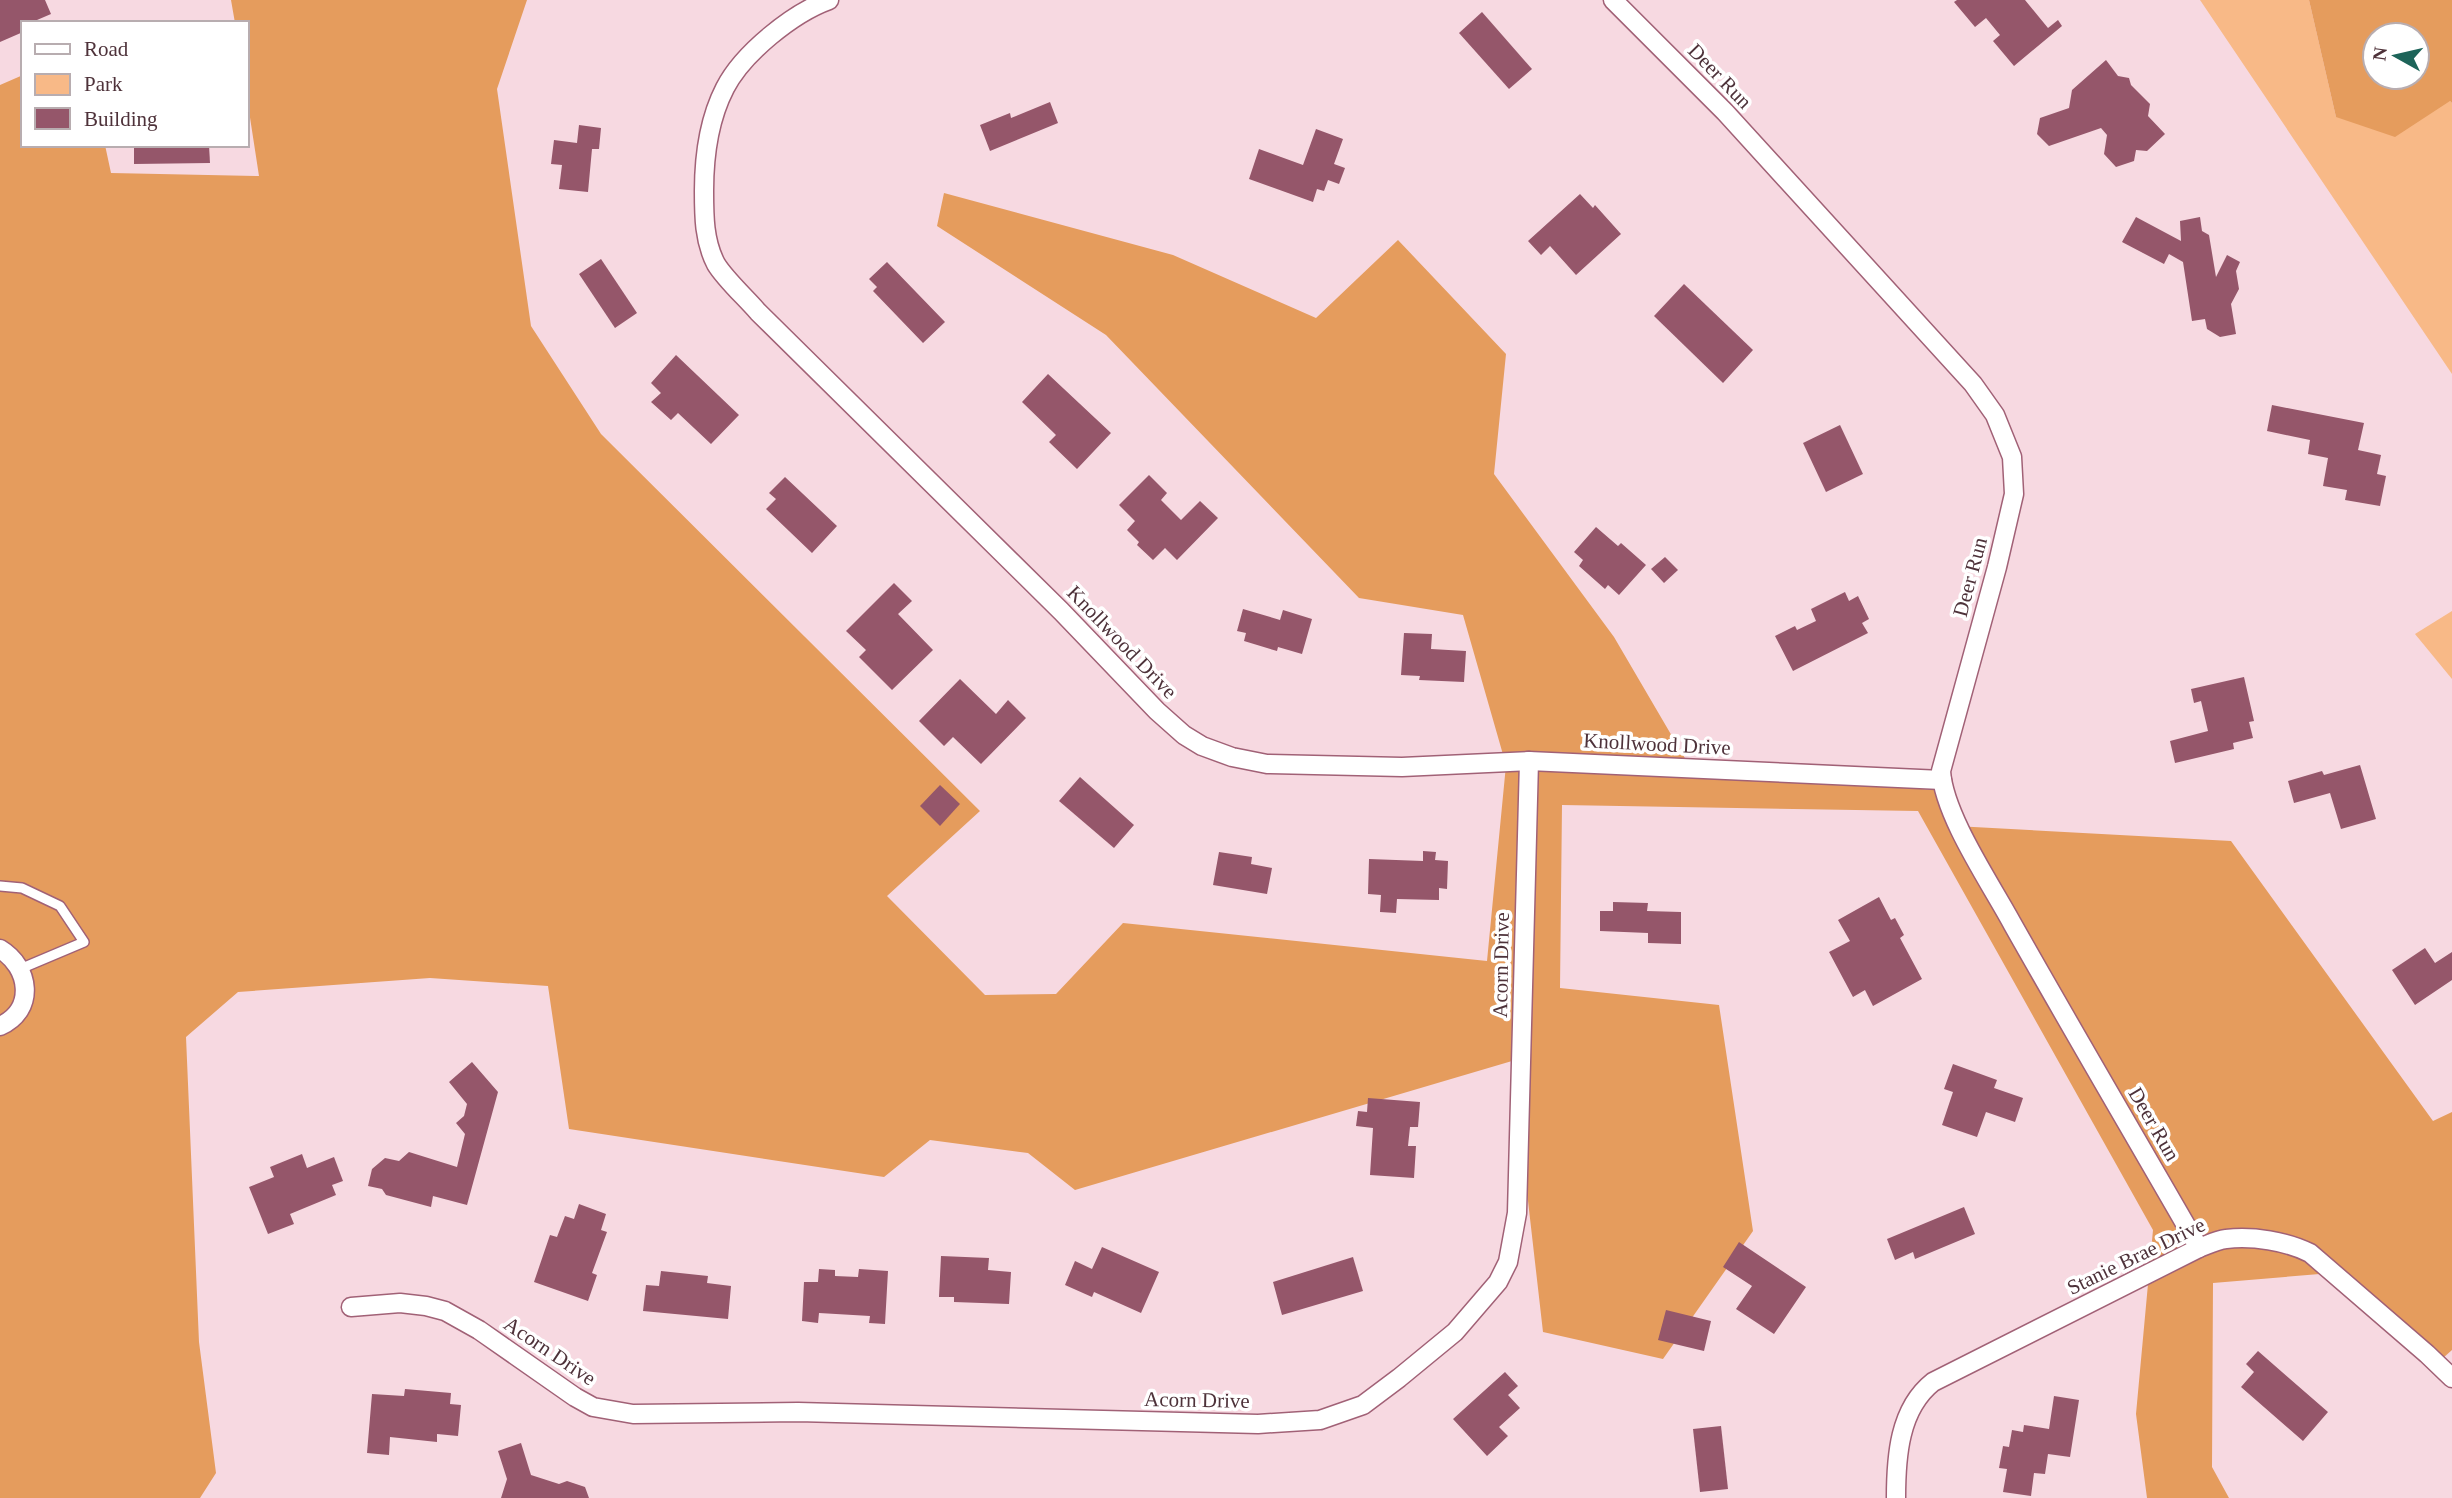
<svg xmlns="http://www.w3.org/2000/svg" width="2452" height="1498" font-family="Georgia,serif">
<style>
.green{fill:#f8b987}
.forest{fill:#e59c5d;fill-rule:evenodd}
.building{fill:#95566a}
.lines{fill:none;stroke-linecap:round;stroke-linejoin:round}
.service-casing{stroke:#a16176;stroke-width:12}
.minor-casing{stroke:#a16176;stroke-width:21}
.service{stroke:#fff;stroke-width:9}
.minor{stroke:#fff;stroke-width:18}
.labels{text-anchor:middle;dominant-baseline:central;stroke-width:7;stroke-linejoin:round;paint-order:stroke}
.street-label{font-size:21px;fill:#4e323a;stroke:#fff}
</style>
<rect width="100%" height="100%" fill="#f7d9e1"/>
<g class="green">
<polygon points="2200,0 2309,0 2336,117 2450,101 2452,103 2452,374"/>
<polygon points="2452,611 2452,679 2415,634"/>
</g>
<g class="forest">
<polygon points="231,0 527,0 497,89 531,326 601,434 980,811 887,896 985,995 1056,994 1123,923 1487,961 1506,765 1463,615 1359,598 1106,335 937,226 944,193 1173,255 1316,318 1398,240 1506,354 1494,474 1614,637 1693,772 1935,790 1955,826 2231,841 2433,1121 2452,1112 2452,1350 2443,1358 2332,1273 2213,1283 2212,1467 2229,1498 2147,1498 2136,1414 2153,1230 1918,811 1562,805 1560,988 1719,1005 1753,1231 1663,1359 1543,1332 1512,1061 1075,1190 1028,1153 930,1140 884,1177 569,1129 548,986 430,978 238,992 186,1037 199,1342 216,1473 200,1498 0,1498 0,85 23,75 23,145 105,145 111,173 259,176 247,98 247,23 235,23"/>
<path d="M2309 0H2452V103L2450 101 2395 137 2336 117ZM2375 35H2417V77H2375Z"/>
</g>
<g class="building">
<polygon points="0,0 45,0 51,14 30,23 23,23 23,32 0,42"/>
<polygon points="1957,0 2025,0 2048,28 2058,20 2062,26 2014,66 1993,41 2000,35 1986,18 1975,27 1954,2"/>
<polygon points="1482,12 1532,69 1509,89 1459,33"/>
<polygon points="2106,60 2118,76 2129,78 2131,85 2150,104 2148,116 2165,134 2147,151 2136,150 2134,161 2116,167 2104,154 2107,135 2101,128 2049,146 2037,134 2040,118 2069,108 2072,90"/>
<polygon points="1050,102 1058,123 990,151 980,125 1010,113 1011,118"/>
<polygon points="579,125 601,128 599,149 592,149 588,192 559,189 562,165 551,164 554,140 577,143"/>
<polygon points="1316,129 1343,139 1334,164 1345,168 1339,184 1328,180 1324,191 1317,189 1313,202 1249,179 1259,149 1303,165"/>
<polygon points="134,145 209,145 210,163 134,164"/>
<polygon points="1580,194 1593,208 1595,205 1621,234 1576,275 1550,246 1541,255 1528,241"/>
<polygon points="2136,217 2181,241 2180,221 2200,217 2202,231 2209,235 2216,277 2227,255 2240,262 2236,271 2239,289 2231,304 2236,334 2220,337 2207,329 2205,319 2192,321 2183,262 2169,254 2164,264 2122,242"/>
<polygon points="601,259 637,313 615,328 579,274"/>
<polygon points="887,262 945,322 923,343 873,291 877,287 869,279"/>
<polygon points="1684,284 1753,350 1723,383 1654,316"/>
<polygon points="676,355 739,415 711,444 678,413 671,420 651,402 661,393 651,383"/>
<polygon points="1048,374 1111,433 1077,469 1049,442 1056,435 1022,402"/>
<polygon points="2272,405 2364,423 2358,450 2381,455 2377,474 2386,476 2380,506 2345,500 2347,490 2323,486 2328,458 2308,454 2310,440 2267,431"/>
<polygon points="1840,425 1863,474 1826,492 1803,443"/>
<polygon points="1149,475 1167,493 1161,500 1181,520 1200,501 1218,518 1177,560 1165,548 1153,560 1137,545 1139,542 1127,530 1135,521 1119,505"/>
<polygon points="785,477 837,526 812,553 766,509 776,499 769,493"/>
<polygon points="1596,527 1618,546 1621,543 1646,565 1619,595 1608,585 1605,589 1579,566 1583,560 1574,552"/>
<polygon points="1665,557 1678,570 1664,583 1651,569"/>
<polygon points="894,583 912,601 898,614 933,650 892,690 859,657 866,650 846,631"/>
<polygon points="1845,592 1849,601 1858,596 1869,619 1862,623 1868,633 1793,671 1775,636 1795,626 1797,630 1816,621 1811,609"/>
<polygon points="1243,609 1280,620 1283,610 1312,619 1302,654 1278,647 1277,651 1244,641 1246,633 1237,631"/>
<polygon points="1404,633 1432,634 1431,649 1466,651 1464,682 1419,680 1420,676 1401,675"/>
<polygon points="2244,677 2254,721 2249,722 2253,738 2233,743 2234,749 2175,763 2170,741 2208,731 2201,701 2194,703 2191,689"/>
<polygon points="960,679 996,714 1008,700 1026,718 981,764 953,737 944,746 919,721"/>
<polygon points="2360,765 2376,819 2341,829 2330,793 2294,803 2288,781 2322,771 2324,775"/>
<polygon points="1080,777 1134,825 1114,848 1059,801"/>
<polygon points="940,785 960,804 940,826 920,806"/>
<polygon points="1423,851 1436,852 1435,860 1448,861 1447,889 1439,888 1439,900 1397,899 1396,913 1380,912 1381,895 1368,894 1369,859 1423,861"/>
<polygon points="1219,852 1252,857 1251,864 1272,868 1267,894 1213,885"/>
<polygon points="1879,897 1891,920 1895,918 1904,935 1900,938 1922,979 1873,1006 1865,990 1853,997 1829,952 1850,941 1838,920"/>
<polygon points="1613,902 1648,903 1647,911 1681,912 1681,944 1648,943 1648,933 1600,931 1600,911 1613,911"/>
<polygon points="2425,948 2435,963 2452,952 2452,980 2415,1005 2392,970"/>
<polygon points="472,1062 498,1092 467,1205 433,1196 431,1207 386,1195 382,1189 368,1186 372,1169 385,1158 399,1161 409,1152 457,1167 465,1134 456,1123 464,1116 467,1104 449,1082"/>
<polygon points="1953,1064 1997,1080 1994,1088 2023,1098 2015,1122 1986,1112 1977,1137 1942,1125 1953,1092 1944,1089"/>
<polygon points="1368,1098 1420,1102 1418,1127 1410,1127 1408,1146 1416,1146 1414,1178 1370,1175 1373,1128 1356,1126 1358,1111 1367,1112"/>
<polygon points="302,1154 307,1168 334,1157 343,1181 332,1185 336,1195 290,1214 294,1224 268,1234 249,1187 274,1177 270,1167"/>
<polygon points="579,1204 606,1214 601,1230 607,1232 592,1273 597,1275 588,1301 534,1282 550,1235 557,1237 565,1216 574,1219"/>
<polygon points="1964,1207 1975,1234 1915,1259 1913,1252 1895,1260 1887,1239"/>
<polygon points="1739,1242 1806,1287 1774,1334 1736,1309 1752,1286 1723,1267"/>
<polygon points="1102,1247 1159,1272 1141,1313 1094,1292 1092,1297 1065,1285 1075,1261 1092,1269"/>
<polygon points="941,1256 989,1258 988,1270 1011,1272 1009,1304 954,1302 954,1297 939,1297"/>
<polygon points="1353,1257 1363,1291 1282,1315 1273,1282"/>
<polygon points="819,1269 835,1270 835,1276 858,1277 859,1269 888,1271 885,1324 869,1323 870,1316 819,1313 818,1323 802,1321 804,1282 818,1282"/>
<polygon points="661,1271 708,1276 707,1283 731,1286 728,1319 643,1311 646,1285 659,1286"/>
<polygon points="1666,1310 1711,1321 1704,1351 1658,1340"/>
<polygon points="2258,1351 2328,1412 2303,1441 2241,1387 2254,1372 2246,1364"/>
<polygon points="1505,1372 1518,1386 1508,1395 1520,1408 1499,1427 1508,1436 1487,1456 1453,1419"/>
<polygon points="405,1389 451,1393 450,1404 461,1405 458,1436 437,1434 437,1442 390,1437 389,1455 367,1453 372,1394 404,1396"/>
<polygon points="2054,1396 2079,1400 2070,1457 2048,1454 2045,1474 2034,1473 2031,1496 2003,1492 2007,1469 1999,1468 2003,1446 2009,1447 2012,1430 2023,1432 2024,1425 2049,1429"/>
<polygon points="1721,1426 1728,1489 1700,1492 1693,1429"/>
<polygon points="521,1443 531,1475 559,1484 567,1481 585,1487 589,1498 501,1498 507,1479 498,1451"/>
</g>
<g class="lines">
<g class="service-casing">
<polyline id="service" points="0,886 22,888 60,906 84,942 20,969"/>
</g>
<g class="minor-casing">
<g id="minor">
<path d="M829 0C793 13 743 53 725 88 709 119 704 156 704 191 704 216 704 241 716 264 725 279 746 298 758 312L1061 611 1157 711 1184 735 1202 746 1232 757 1267 764 1402 767 1529 761 1942 780"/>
<path d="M1613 0 1725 112 1973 384 1995 415 2012 457 2014 494 1997 567 1941 771C1944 816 1991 884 2013 925 2074 1033 2137 1140 2199 1248"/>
<path d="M0 949C30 967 36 1010 0 1026"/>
<polyline points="351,1307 400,1303 426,1306 445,1311 479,1330 575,1397 593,1407 633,1414 798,1412 1258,1424 1320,1420 1363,1405 1399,1378 1455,1332 1498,1282 1508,1262 1517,1213 1529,761"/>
<path d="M1896 1498C1896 1457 1899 1409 1933 1382L2199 1248C2207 1245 2217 1240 2226 1239 2253 1236 2286 1241 2310 1253L2427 1354 2452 1378"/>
</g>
</g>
<use href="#service" class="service"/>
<use href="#minor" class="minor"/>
</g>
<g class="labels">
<g class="street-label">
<text transform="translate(1720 76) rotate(46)">Deer Run</text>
<text transform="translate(1970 577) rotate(-75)">Deer Run</text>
<text transform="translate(1122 642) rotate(46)">Knollwood Drive</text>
<text transform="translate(1657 744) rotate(3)">Knollwood Drive</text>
<text transform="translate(1501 965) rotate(-89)">Acorn Drive</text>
<text transform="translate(2154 1124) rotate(60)">Deer Run</text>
<text transform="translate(2136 1256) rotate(-26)">Stanie Brae Drive</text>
<text transform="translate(550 1351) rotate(34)">Acorn Drive</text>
<text transform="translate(1197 1400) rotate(1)">Acorn Drive</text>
</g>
</g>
<rect x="21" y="21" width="228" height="126" fill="#ffffff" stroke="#b8adb0" stroke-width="2"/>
<rect x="35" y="44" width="35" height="10" fill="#ffffff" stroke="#b8adb0" stroke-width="2"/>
<text x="84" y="56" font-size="21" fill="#4e323a">Road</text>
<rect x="35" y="74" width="35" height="21" fill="#f8b987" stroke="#b8adb0" stroke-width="2"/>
<text x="84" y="91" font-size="21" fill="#4e323a">Park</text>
<rect x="35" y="108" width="35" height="21" fill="#95566a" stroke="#b8adb0" stroke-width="2"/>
<text x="84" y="126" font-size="21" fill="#4e323a">Building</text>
<g transform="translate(2396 56) rotate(278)"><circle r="33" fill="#ffffff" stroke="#b8adb0" stroke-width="2"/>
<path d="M0-5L12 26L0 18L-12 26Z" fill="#1d6459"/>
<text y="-10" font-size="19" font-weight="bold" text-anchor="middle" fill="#4e323a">N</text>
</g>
</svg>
